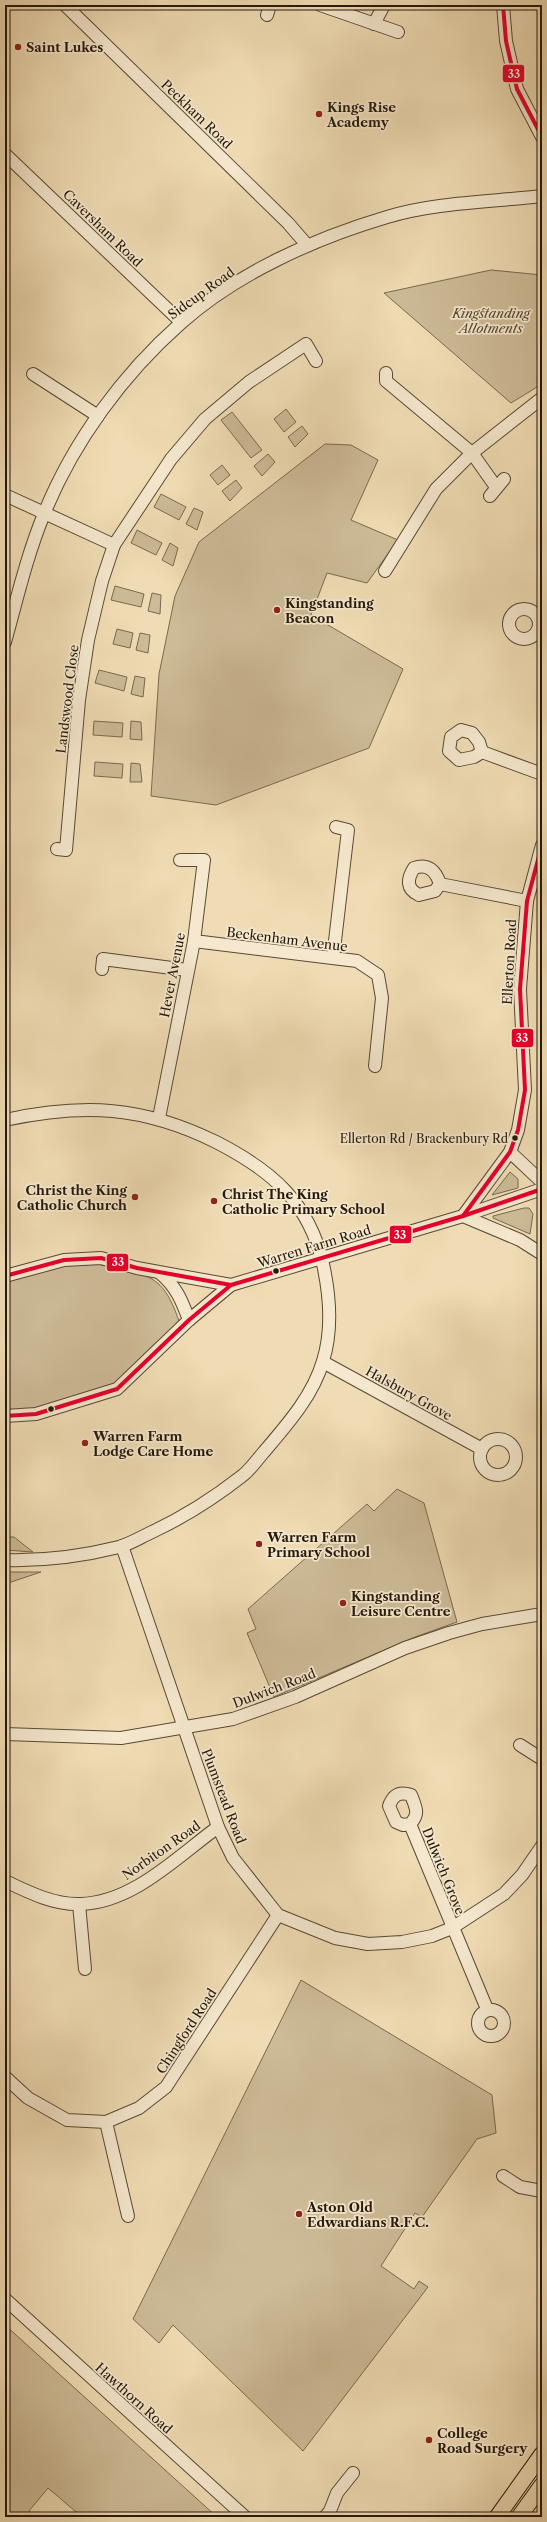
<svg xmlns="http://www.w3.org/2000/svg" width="547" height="2522" font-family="'Libre Caslon Text',serif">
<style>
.green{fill:#cdbb97;stroke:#786a50}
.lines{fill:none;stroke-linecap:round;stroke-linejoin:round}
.minor-casing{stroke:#574934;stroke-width:14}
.major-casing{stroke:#24180a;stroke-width:17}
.minor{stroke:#f5e8ce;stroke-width:12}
.major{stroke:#f0dcb4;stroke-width:15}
.bus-1-casing{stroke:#f5e8ce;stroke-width:7}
.bus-1{stroke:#e4002b;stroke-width:4}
.poi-dot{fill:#8f2418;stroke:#f5e8ce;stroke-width:1.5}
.bus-dot{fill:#24180a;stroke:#f5e8ce;stroke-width:1.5}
.labels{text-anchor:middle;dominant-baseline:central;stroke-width:3.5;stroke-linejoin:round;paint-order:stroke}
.bus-label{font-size:12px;fill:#24180a;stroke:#f5e8ce;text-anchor:end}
.poi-label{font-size:13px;font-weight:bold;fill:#24180a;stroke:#f5e8ce;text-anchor:start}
.street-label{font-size:13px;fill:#24180a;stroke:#f5e8ce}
.park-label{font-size:13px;font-style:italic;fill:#574934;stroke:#f5e8ce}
.line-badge{stroke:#f5e8ce;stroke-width:1.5}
.badge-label{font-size:11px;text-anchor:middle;font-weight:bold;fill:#fff}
</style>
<rect width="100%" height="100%" fill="#f0dcb4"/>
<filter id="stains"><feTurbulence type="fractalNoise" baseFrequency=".005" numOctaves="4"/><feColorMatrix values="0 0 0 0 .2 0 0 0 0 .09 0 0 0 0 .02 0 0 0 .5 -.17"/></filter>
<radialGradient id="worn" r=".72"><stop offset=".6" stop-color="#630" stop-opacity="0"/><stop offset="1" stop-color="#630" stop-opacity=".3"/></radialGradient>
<g class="green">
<polygon points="491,270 542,275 542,384 511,403 384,293"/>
<polygon points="286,409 296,422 284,432 274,419"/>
<polygon points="232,412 262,450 251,458 221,420"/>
<polygon points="302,426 308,434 295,447 288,437"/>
<polygon points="325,444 351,445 378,460 351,520 398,540 367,583 327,573 311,615 403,669 369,748 216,805 151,796 159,674 175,596 199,542"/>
<polygon points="268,454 275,462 262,476 254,466"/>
<polygon points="222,465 230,475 218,485 210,475"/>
<polygon points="236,480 242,488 230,501 222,491"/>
<polygon points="161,494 186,507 179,520 154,507"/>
<polygon points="194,508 203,512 197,530 186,524"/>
<polygon points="137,530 162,543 156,555 131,543"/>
<polygon points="170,543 178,548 173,566 162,560"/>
<polygon points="115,586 144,594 141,607 111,600"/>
<polygon points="152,593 161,595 160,614 148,611"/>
<polygon points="117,629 133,633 130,648 113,644"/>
<polygon points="140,633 150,635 148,653 136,650"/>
<polygon points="99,670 127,677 124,691 95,683"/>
<polygon points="135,676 145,678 143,697 131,694"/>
<polygon points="94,721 123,723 122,737 93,735"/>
<polygon points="131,721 141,722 142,740 130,739"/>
<polygon points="95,762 123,764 122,778 94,776"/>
<polygon points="131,763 140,764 142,782 130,782"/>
<polygon points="510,1172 518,1179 518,1188 492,1195"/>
<polygon points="524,1208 529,1208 533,1214 530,1234 493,1218 493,1216"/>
<path d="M98 1264C146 1277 161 1269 179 1321L132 1370 112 1385 39 1408 15 1410 5 1408V1282L64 1266Z"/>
<polygon points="397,1489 424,1503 457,1622 415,1637 274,1697 247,1633 256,1629 248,1609 367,1504 374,1511"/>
<polygon points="5,1537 14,1537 33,1552 5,1550"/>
<polygon points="5,1572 41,1572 5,1584"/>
<polygon points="301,1980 492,2095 496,2133 477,2139 422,2217 415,2213 381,2266 414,2289 419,2281 428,2287 303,2451 173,2325 159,2343 133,2319"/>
<polygon points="5,2325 217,2517 82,2517 48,2488 29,2511 36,2517 5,2517"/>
</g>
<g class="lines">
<g class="minor-casing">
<g id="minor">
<polyline points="65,5 288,223 307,245"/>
<polyline points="320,5 398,32"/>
<polyline points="503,5 506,41 517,89 542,137"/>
<polyline points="267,15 270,5"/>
<polyline points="374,24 384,5"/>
<polyline points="5,154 181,322"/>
<polyline points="386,373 386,381 472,453 496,487"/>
<polyline points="33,374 98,416"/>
<polyline points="5,495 114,545"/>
<polyline points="490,496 504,479"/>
<polyline points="385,571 436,489 472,453 542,398"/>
<circle cx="524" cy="624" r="15"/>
<path d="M5 642C17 599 27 555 44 514 73 442 123 374 181 323 237 273 316 238 387 217 437 202 491 202 542 196"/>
<polygon points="461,730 472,733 479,742 482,752 474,757 459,760 449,751 451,737"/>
<polyline points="482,752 542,774"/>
<polyline points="57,849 66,850 79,700 88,640 102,581 114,545 171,459 205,419 249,382 306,344 316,361"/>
<path d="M440 884 435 891 419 895C406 889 407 879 414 868 428 863 436 871 440 884L527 901"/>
<polyline points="194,941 357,961 378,975 382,998 375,1066"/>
<polyline points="333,958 348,830 336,827"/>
<polyline points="102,969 103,959 187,970"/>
<polyline points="159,1118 194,941 204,860 180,860"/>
<path d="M5 1120C84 1103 143 1106 216 1142 271 1170 309 1202 323 1264 330 1296 333 1329 323 1361 313 1396 286 1426 263 1453 256 1461 250 1470 242 1476 214 1498 184 1517 152 1532 141 1537 130 1544 119 1547 83 1556 43 1561 5 1560"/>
<polyline points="510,1152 542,1182"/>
<polyline points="463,1216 510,1152 518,1130 525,1090 520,989 527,901 542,845"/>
<polyline points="463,1216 520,1240 542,1254"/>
<path d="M160 1273C176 1286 182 1301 189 1320"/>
<polyline points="5,1276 64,1260 101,1258 137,1268 231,1285"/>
<polyline points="323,1362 482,1449"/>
<polyline points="5,1416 36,1414 117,1389 189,1320 231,1285 463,1216 542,1189"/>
<circle cx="498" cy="1457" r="18"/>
<polyline points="122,1546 218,1827 233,1858 278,1915 335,1938 368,1944 402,1942 432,1936 452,1928 504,1894 522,1875 542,1846"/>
<polyline points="5,1734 121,1738 233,1719 295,1697 405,1648 449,1633 482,1624 542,1614"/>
<polyline points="520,1745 542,1759"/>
<path d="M410 1824 403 1825 396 1822 389 1806C393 1795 399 1791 411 1795 416 1808 420 1814 410 1824L487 2009"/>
<path d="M5 1881C28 1892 54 1905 80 1904 133 1903 178 1856 218 1827"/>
<polyline points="79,1904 85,1969"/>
<circle cx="491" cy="2023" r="13"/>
<polyline points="5,2077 28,2098 67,2120 106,2122 139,2108 166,2087 278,1915"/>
<polyline points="106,2122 128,2216"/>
<polyline points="503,2176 520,2187 542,2191"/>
<polyline points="5,2299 245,2517"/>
<polyline points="325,2517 330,2511 337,2493 353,2473"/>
</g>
</g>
<g class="major-casing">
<g id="major">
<polyline points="497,2517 542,2454"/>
<polyline points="519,2517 542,2485"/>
</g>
</g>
<use href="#minor" class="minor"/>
<use href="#major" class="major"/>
<g class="bus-1-casing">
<g id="bus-1">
<polyline points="503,5 506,41 517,89 542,137"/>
<polyline points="463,1216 510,1152 518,1130 525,1090 520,989 527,901 542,845"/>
<polyline points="5,1276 64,1260 101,1258 137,1268 231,1285"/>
<polyline points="5,1416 36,1414 117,1389 189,1320 231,1285 463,1216 542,1189"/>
</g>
</g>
<use href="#bus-1" class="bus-1"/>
</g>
<g class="poi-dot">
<circle cx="18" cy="47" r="4"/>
<circle cx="319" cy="114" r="4"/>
<circle cx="277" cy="610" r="4"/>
<circle cx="135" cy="1197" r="4"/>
<circle cx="214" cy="1201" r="4"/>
<circle cx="85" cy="1443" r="4"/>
<circle cx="259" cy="1544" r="4"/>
<circle cx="343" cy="1603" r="4"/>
<circle cx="299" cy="2214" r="4"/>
<circle cx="429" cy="2440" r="4"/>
</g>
<g class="bus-dot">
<circle cx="515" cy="1138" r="3.5"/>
<circle cx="276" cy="1271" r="3.5"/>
<circle cx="51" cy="1409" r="3.5"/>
</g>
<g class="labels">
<g class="bus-label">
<text x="508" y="1138">Ellerton Rd / Brackenbury Rd</text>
</g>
<g class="poi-label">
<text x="26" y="47">Saint Lukes</text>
<text x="327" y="107">Kings Rise<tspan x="327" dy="15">Academy</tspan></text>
<text x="285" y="603">Kingstanding<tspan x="285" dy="15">Beacon</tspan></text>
<text x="127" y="1190" text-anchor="end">Christ the King<tspan x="127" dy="15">Catholic Church</tspan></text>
<text x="222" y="1194">Christ The King<tspan x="222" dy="15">Catholic Primary School</tspan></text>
<text x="93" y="1436">Warren Farm<tspan x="93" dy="15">Lodge Care Home</tspan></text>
<text x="267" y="1537">Warren Farm<tspan x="267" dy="15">Primary School</tspan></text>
<text x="351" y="1596">Kingstanding<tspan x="351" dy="15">Leisure Centre</tspan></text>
<text x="307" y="2207">Aston Old<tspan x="307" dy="15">Edwardians R.F.C.</tspan></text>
<text x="437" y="2433">College<tspan x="437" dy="15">Road Surgery</tspan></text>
</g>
<g class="street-label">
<text transform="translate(197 114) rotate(44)">Peckham Road</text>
<text transform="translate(103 228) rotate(44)">Caversham Road</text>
<text transform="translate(201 293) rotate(-36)">Sidcup Road</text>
<text transform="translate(67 699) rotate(-83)">Landswood Close</text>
<text transform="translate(287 939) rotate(7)">Beckenham Avenue</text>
<text transform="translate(509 962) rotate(-87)">Ellerton Road</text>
<text transform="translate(172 975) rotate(-79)">Hever Avenue</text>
<text transform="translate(314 1246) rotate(-17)">Warren Farm Road</text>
<text transform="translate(409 1393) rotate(29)">Halsbury Grove</text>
<text transform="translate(274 1688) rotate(-21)">Dulwich Road</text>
<text transform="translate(224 1796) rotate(69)">Plumstead Road</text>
<text transform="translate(161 1850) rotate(-35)">Norbiton Road</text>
<text transform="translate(444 1871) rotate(68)">Dulwich Grove</text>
<text transform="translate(186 2031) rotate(-57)">Chingford Road</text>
<text transform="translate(134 2398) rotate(42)">Hawthorn Road</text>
</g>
<g class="park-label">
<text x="491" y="313">Kingstanding<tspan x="491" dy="15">Allotments</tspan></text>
</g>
</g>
<g class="line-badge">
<rect x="502" y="64" width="23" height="19" rx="4" fill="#e4002b"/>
<rect x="511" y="1028" width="23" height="20" rx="4" fill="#e4002b"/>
<rect x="389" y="1225" width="23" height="19" rx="4" fill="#e4002b"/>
<rect x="106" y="1253" width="23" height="19" rx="4" fill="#e4002b"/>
</g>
<g class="badge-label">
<text x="514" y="78">33</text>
<text x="522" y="1042">33</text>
<text x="400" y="1239">33</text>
<text x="118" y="1266">33</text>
</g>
<rect width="547" height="2522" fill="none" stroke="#f0dcb4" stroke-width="20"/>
<rect x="6" y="6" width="535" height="2510" fill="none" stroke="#24180a" stroke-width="2"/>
<rect x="10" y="10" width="527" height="2502" fill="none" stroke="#24180a"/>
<rect width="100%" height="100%" filter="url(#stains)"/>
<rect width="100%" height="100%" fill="url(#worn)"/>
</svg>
